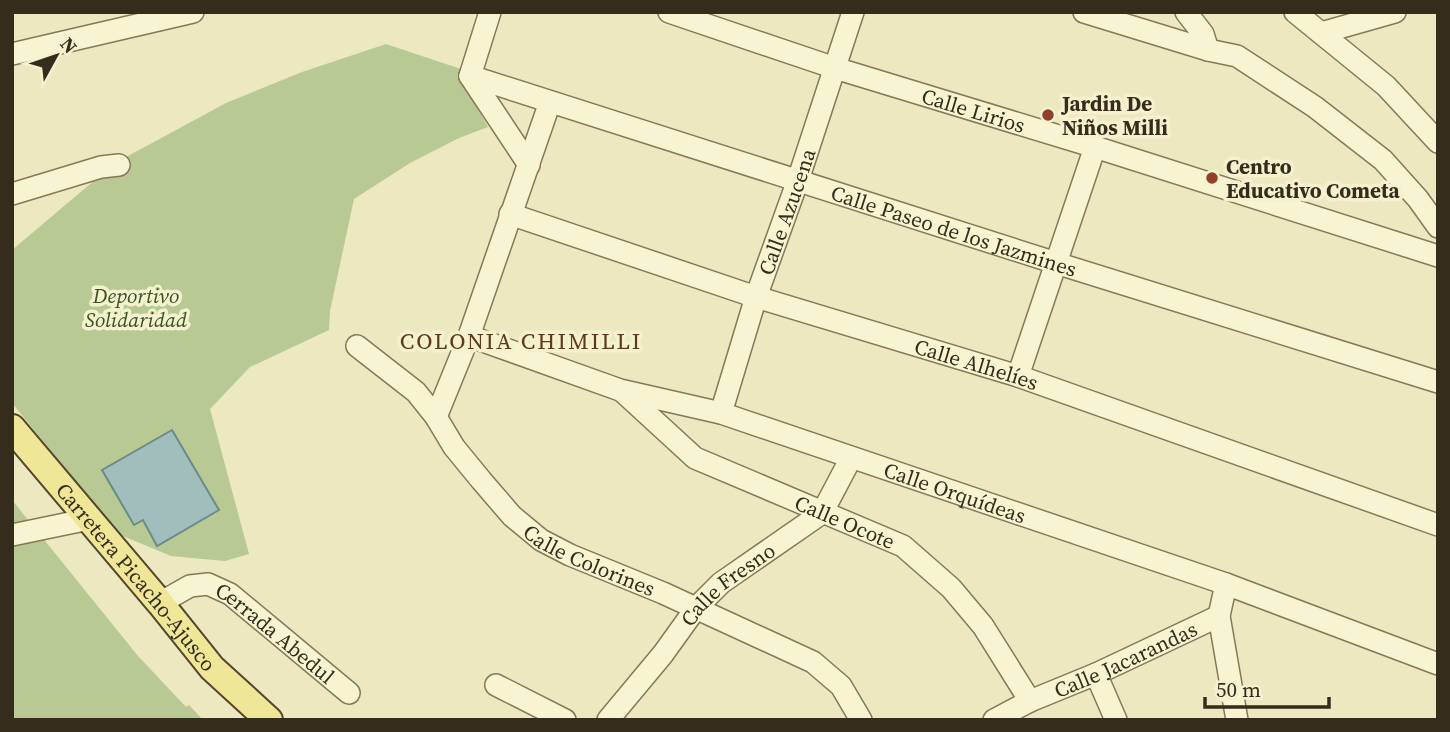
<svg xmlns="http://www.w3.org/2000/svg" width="1450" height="732" font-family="'Source Serif 4',serif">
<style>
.green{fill:#b8c994}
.water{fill:#a2bebc;stroke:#6a8b8a;stroke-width:2}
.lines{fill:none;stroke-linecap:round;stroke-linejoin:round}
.minor-casing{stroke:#847958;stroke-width:24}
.major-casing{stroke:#52462d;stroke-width:30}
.minor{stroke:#f7f4d2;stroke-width:21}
.major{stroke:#efe698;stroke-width:26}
.poi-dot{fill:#91402b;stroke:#f4f1cf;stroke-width:2.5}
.labels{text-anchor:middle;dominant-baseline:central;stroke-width:7;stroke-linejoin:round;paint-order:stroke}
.poi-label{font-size:21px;font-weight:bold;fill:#342d1c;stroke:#f4f1cf;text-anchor:start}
.street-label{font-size:21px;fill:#342d1c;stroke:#f4f1cf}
.park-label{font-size:21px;font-style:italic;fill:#3b5024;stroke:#f4f1cf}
.neighbourhood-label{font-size:23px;letter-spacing:2px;fill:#5f391d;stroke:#f4f1cf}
</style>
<rect width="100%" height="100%" fill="#ece8c0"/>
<g class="green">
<polygon points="386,44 461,69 463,83 488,127 459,138 410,163 354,199 330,311 329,330 250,367 210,409 249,554 225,561 171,556 118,534 12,403 12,250 115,163 226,103 302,72"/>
<polygon points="12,500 138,656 186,707 189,705 203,720 12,720"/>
</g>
<polygon class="water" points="172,430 219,510 157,546 143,520 134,525 102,470"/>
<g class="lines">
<g class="minor-casing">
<g id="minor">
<path id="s1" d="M669 12 835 68 1095 147 1438 256"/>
<polyline points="1084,12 1208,50 1237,56 1315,107 1383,160 1418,199 1438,227"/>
<polyline points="1186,12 1203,34 1208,50"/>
<polyline points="1295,12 1386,86 1438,142"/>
<polyline points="1321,33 1395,12"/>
<polyline points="12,54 193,12"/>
<path id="s2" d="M470 76 1056 263 1438 382"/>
<polyline points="470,76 529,165"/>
<polyline points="470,76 490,12"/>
<polyline points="12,194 101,167 119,165"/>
<path id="s3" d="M510 214 756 297 1018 376 1438 525"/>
<path id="s4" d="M469 336 620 390 721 413 1226 584 1438 664"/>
<path id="s5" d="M357 346 416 392 436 417 454 447 481 480 512 516 541 540 570 555 663 593 813 662 841 686 861 720"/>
<polyline points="1018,376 1095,147"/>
<path id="s6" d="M622 391 695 458 903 546 951 588 983 626 1030 701"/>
<path id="s7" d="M721 413 756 297 798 180 853 12"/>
<polyline points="436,417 469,336 550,102"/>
<polyline points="12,535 89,519"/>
<polyline points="1226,584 1219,616 1237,720"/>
<path id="s8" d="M160 603 190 586 208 584 230 594 349 693"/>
<polyline points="1096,674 1116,720"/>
<polyline points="496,685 565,720"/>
<path id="s9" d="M608 720 663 654 696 608 721 583 822 513 851 458"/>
<path id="s10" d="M994 720 1030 701 1096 674 1219 616"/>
</g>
</g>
<g class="major-casing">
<g id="major">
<path id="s11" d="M12 428 160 603 212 668 269 720"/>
</g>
</g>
<use href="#minor" class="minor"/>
<use href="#major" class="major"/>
</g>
<g class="poi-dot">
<circle cx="1048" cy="115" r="7"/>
<circle cx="1212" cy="178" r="7"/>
</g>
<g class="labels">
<g class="poi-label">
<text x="1062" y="103">Jardin De<tspan x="1062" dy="24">Niños Milli</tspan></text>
<text x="1226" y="166">Centro<tspan x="1226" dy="24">Educativo Cometa</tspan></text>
</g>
<g class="street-label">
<text stroke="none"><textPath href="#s1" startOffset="320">Calle Lirios</textPath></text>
<text stroke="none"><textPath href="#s7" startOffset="212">Calle Azucena</textPath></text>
<text stroke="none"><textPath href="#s2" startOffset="508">Calle Paseo de los Jazmines</textPath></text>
<text stroke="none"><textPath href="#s3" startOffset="490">Calle Alhelíes</textPath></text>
<text stroke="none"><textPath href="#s4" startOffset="511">Calle Orquídeas</textPath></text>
<text stroke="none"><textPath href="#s6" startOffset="262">Calle Ocote</textPath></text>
<text stroke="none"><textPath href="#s5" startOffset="322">Calle Colorines</textPath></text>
<text stroke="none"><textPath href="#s11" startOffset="194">Carretera Picacho-Ajusco</textPath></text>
<text stroke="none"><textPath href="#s9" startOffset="182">Calle Fresno</textPath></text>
<text stroke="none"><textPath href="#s8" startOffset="136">Cerrada Abedul</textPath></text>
<text stroke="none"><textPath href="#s10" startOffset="145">Calle Jacarandas</textPath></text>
</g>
<g class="park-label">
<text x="136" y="295">Deportivo<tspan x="136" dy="24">Solidaridad</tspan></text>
</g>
<g class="neighbourhood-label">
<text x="521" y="341">COLONIA CHIMILLI</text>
</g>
</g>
<rect width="1450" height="732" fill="none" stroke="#342d1c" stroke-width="28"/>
<g transform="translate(56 56) rotate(50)" stroke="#f4f1cf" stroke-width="5" paint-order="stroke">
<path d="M0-5L12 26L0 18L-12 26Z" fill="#342d1c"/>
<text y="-10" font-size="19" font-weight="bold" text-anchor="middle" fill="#342d1c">N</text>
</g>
<path d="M1205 697v10h124v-10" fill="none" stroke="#342d1c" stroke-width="3.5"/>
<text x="1216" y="697" font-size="21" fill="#342d1c" stroke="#f4f1cf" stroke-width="5" paint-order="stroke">50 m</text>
</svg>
